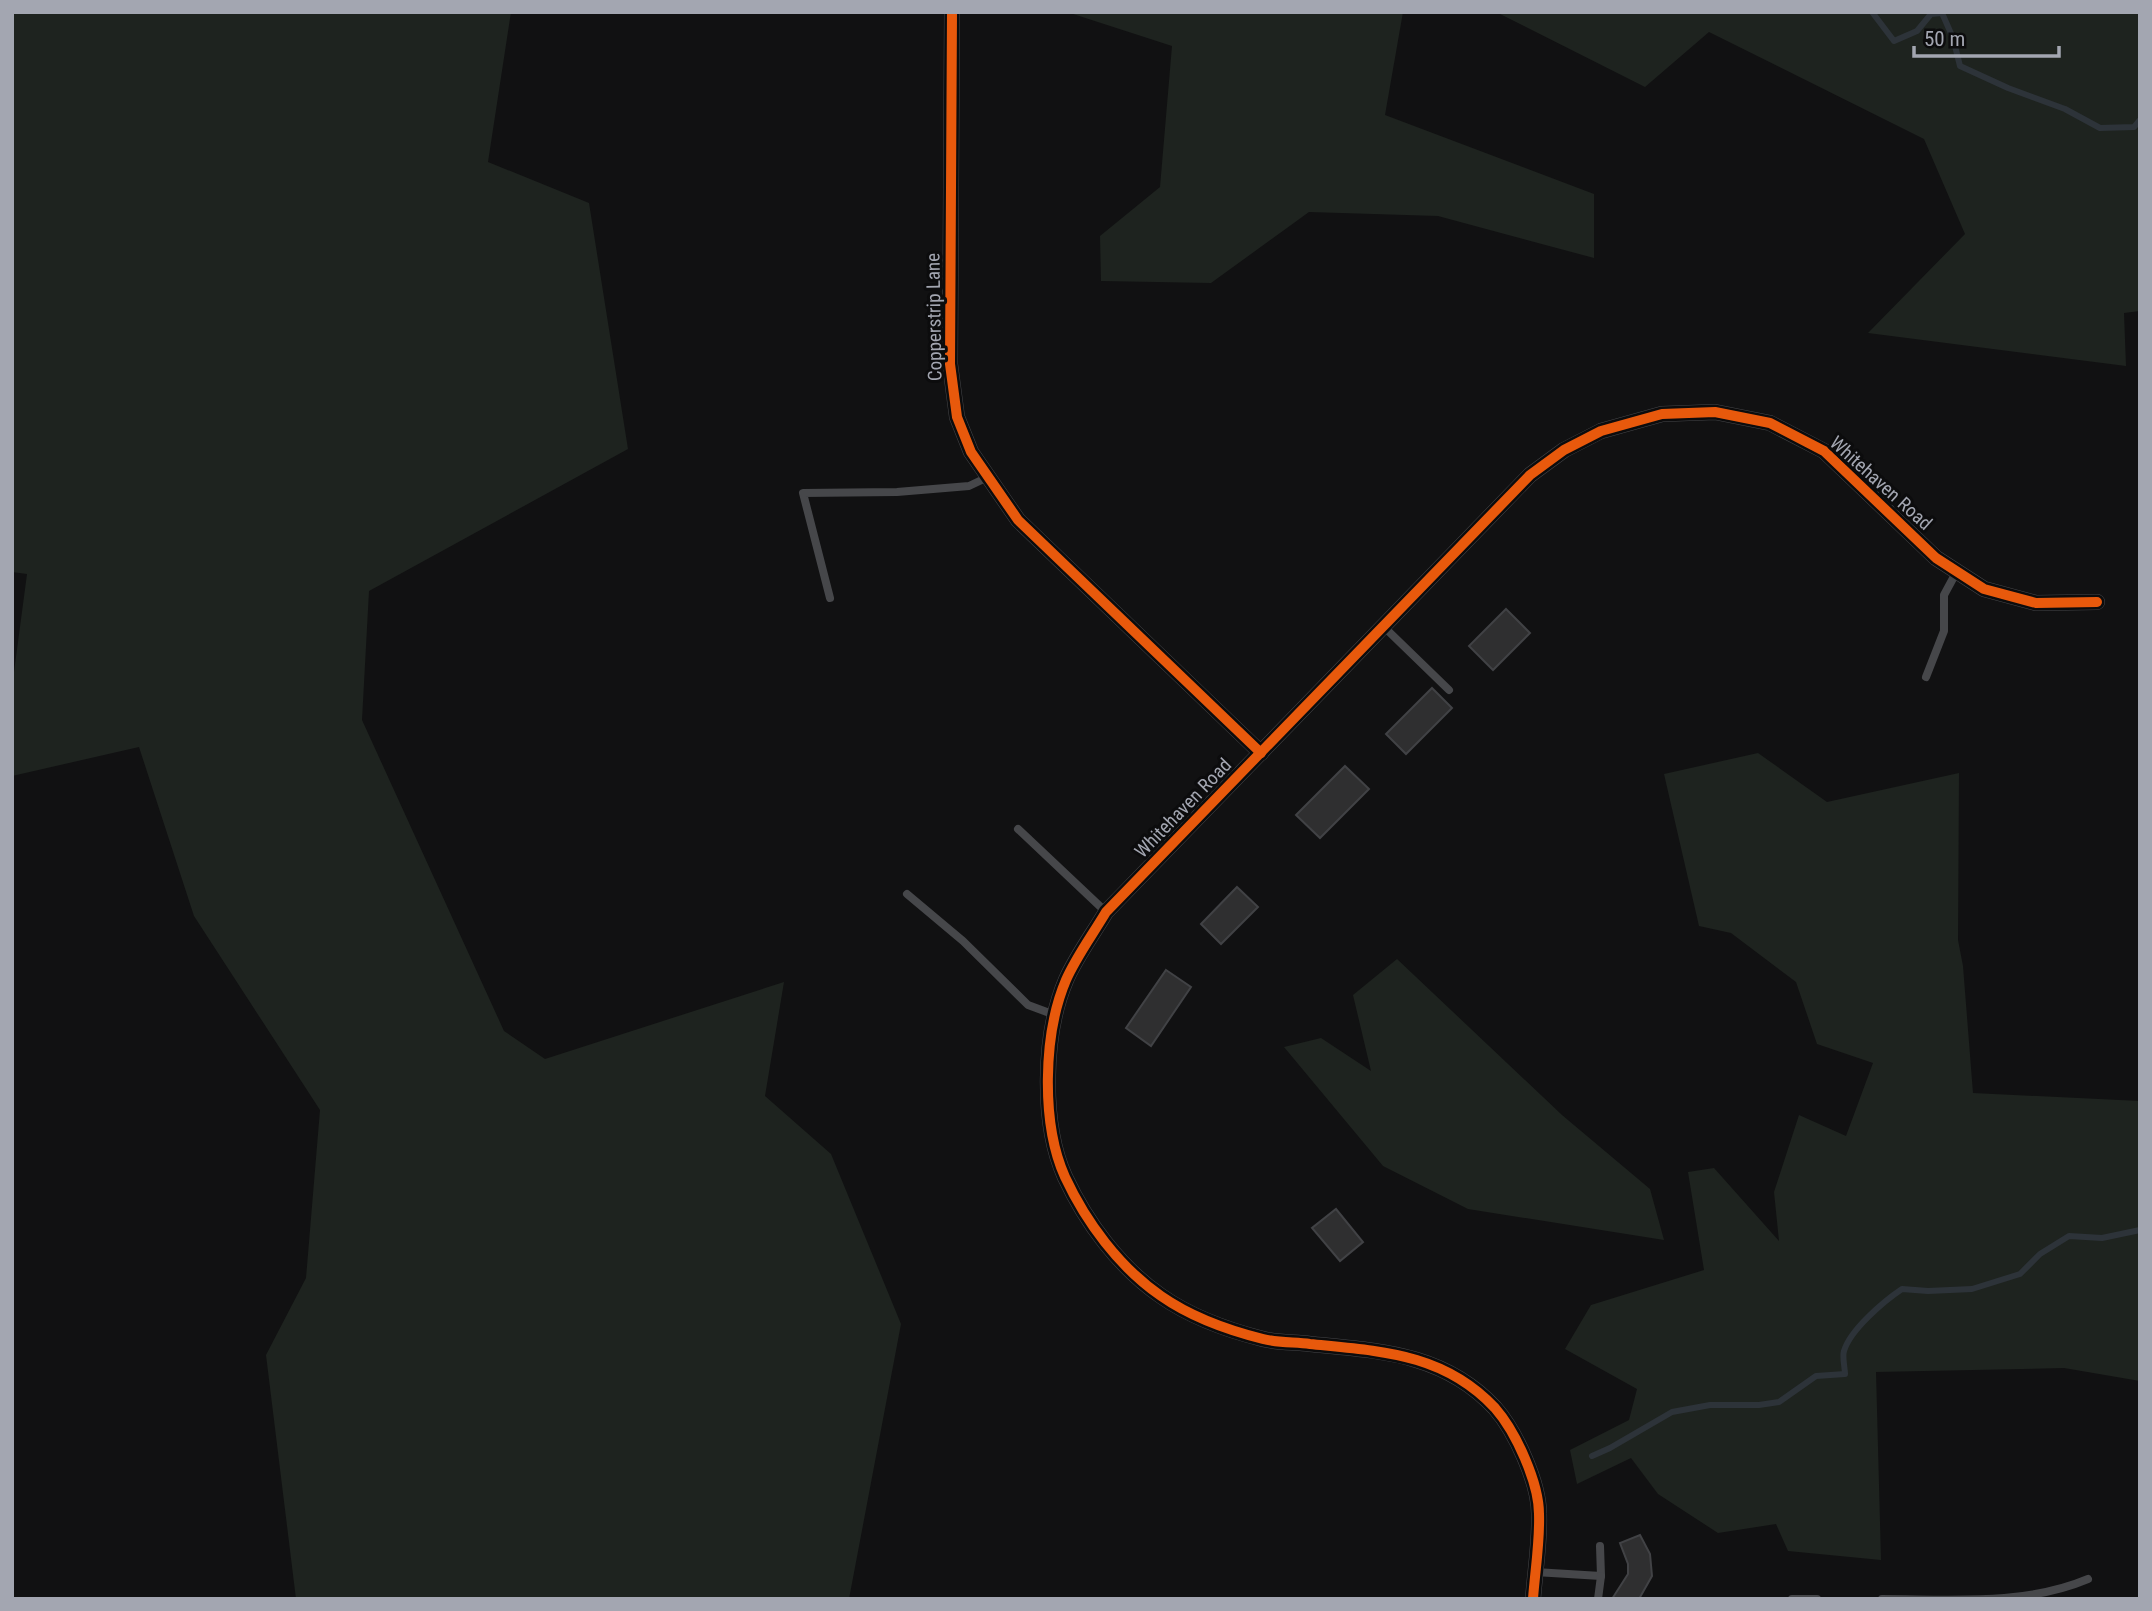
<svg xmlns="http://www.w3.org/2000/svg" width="2152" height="1611" font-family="'Roboto Condensed',sans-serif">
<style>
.green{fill:#1e231f}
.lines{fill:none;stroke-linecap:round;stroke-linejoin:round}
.stream{stroke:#2d3339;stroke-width:6}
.building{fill:#2f2f30;stroke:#414245;stroke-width:2}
.service{stroke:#46474a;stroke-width:8}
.minor{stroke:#46474a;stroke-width:16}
.cycleway-casing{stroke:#0c0c0d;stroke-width:15}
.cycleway{stroke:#e8590c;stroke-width:10}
.labels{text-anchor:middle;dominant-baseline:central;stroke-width:6;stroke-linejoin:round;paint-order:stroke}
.street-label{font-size:19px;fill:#a3a6b1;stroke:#0c0c0d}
</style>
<rect width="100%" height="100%" fill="#111112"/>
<g class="green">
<polygon points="12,12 511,12 488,162 589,203 628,449 369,591 362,720 504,1031 545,1059 784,982 765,1096 831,1154 901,1324 849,1599 296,1599 266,1355 306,1278 320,1110 194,916 139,747 12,776 12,687 27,574 12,572"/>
<polygon points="1067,12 1403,12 1385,115 1594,194 1594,258 1438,216 1309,212 1211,283 1101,281 1100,236 1160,187 1172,46"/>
<polygon points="1496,12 2140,12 2140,311 2124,313 2126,366 1868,333 1965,234 1924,139 1709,32 1645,87"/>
<polygon points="1758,753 1827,802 1959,773 1958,940 1963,966 1973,1093 2140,1101 2140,1381 2064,1368 1876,1372 1881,1560 1788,1551 1776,1524 1718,1533 1658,1494 1631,1458 1577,1484 1570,1450 1629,1420 1637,1389 1565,1349 1591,1305 1704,1270 1688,1172 1714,1168 1779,1241 1774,1192 1799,1115 1846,1136 1873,1063 1817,1044 1796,982 1731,933 1699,926 1664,774"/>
<polygon points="1397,959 1562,1115 1650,1189 1664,1240 1468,1209 1383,1166 1284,1047 1321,1038 1371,1071 1353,995"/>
</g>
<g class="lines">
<g class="stream">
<polyline points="1872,12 1894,41 1917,31 1931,14 1942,13 1953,38 1960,66 2008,88 2065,109 2100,128 2134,127 2140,120"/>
<path d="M1592 1456 1610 1448 1672 1412 1710 1405H1759L1779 1402 1816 1376 1845 1374C1845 1368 1842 1357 1844 1351 1850 1330 1884 1301 1902 1289L1928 1291 1972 1289 2020 1274 2040 1254 2069 1236 2102 1238 2140 1230"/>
</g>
</g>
<g class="building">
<polygon points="1506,609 1530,633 1493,670 1469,646"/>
<polygon points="1432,688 1452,708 1406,754 1386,734"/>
<polygon points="1345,766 1369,789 1320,838 1296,815"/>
<polygon points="1237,887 1258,907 1221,944 1201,924"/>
<polygon points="1166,970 1191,987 1151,1046 1126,1028"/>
<polygon points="1336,1209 1363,1242 1340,1261 1312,1228"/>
<polygon points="1640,1535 1650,1554 1652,1576 1639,1599 1612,1599 1628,1574 1628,1564 1620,1543"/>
</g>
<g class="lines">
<g class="service">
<polyline points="830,598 803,493 897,492 969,486 988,477"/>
<polyline points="1383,626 1449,690"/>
<polyline points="1926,677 1944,631 1944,595 1957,571"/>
<polyline points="1018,829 1106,912"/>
<polyline points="907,894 963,941 1028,1005 1055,1015"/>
<polyline points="1535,1572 1601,1576 1600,1546"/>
<polyline points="1598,1599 1601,1576"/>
<polyline points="1792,1599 1817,1599"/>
<path d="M1882 1599C1950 1599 2024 1606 2088 1579"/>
</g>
<g class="minor">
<polyline points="952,12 950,364 957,417 971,452 1018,520 1261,753"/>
<path d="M1533 1599C1535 1571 1540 1542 1539 1514 1539 1483 1516 1432 1495 1408 1444 1353 1380 1351 1310 1344 1295 1342 1278 1343 1263 1339 1227 1330 1191 1317 1161 1296 1119 1267 1086 1222 1065 1177 1041 1124 1043 1034 1066 980 1076 957 1093 934 1106 912L1530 475 1564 450 1601 431 1662 414 1715 412 1770 423 1824 451 1936 558 1984 589 2036 603 2097 602"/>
</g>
<g class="cycleway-casing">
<g id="cycleway">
<polyline points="952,12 950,364 957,417 971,452 1018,520 1261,753"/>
<path d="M1533 1599C1535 1571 1540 1542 1539 1514 1539 1483 1516 1432 1495 1408 1444 1353 1380 1351 1310 1344 1295 1342 1278 1343 1263 1339 1227 1330 1191 1317 1161 1296 1119 1267 1086 1222 1065 1177 1041 1124 1043 1034 1066 980 1076 957 1093 934 1106 912L1530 475 1564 450 1601 431 1662 414 1715 412 1770 423 1824 451 1936 558 1984 589 2036 603 2097 602"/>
</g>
</g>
<use href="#cycleway" class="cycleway"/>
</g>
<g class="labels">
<g class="street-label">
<text transform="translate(934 317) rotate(-91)">Copperstrip Lane</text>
<text transform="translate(1881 483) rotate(42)">Whitehaven Road</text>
<text transform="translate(1183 808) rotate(-46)">Whitehaven Road</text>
</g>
</g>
<rect width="2152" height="1611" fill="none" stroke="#a3a6b1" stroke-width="28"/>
<path d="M1914 46v10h145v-10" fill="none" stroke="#a3a6b1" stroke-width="3.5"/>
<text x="1924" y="46" font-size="21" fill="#a3a6b1" stroke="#0c0c0d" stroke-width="5" paint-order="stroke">50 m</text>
</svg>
